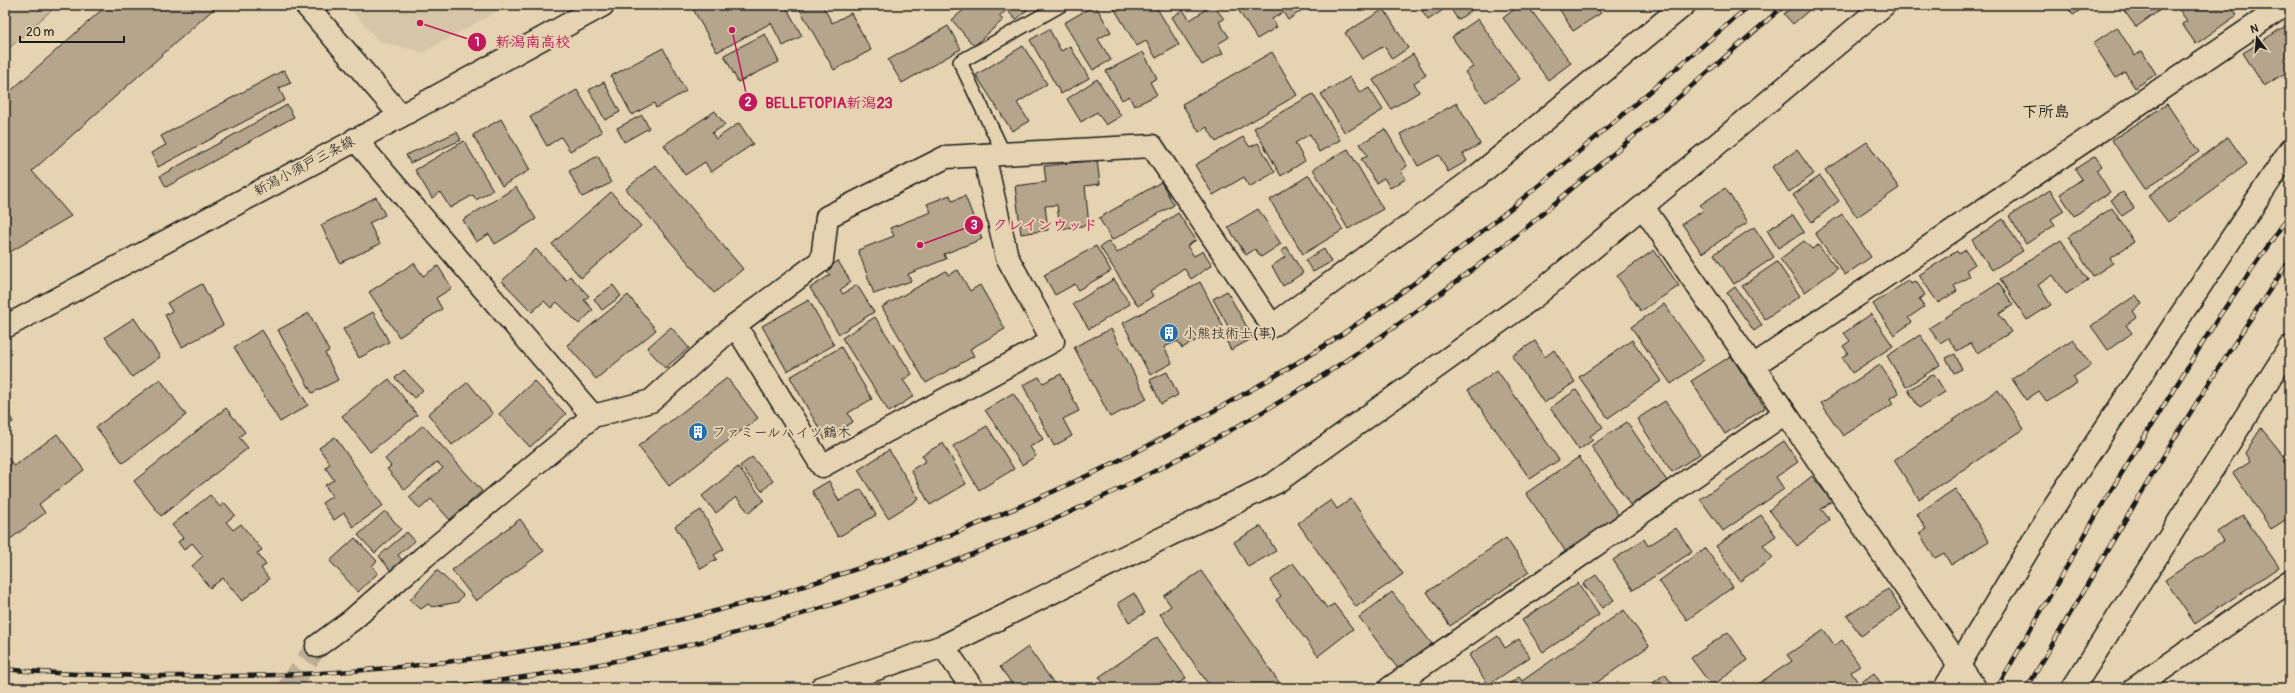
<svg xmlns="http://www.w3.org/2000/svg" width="2295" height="693" font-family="Pangolin,'Klee One',sans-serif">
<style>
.built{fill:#d6c5a6}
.green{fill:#c8b89c;stroke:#726a5c}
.building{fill:#b4a58c;stroke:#1c1c1c}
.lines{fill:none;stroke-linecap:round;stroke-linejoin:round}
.minor-tunnel{stroke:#bdae93;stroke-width:22;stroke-dasharray:22 11;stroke-linecap:butt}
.service-casing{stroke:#1c1c1c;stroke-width:16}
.minor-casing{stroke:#1c1c1c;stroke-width:25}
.tertiary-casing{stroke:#1c1c1c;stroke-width:25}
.primary-casing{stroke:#1c1c1c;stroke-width:25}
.service{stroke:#e5d3b1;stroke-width:13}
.minor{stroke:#e5d3b1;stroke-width:22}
.tertiary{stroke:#e5d3b1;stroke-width:22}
.primary{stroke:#e5d3b1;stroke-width:22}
.rail-casing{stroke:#1c1c1c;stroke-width:4.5}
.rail{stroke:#e5d3b1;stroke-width:3;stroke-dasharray:9;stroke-linecap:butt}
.labels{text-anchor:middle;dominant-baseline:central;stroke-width:4;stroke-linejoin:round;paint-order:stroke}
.street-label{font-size:14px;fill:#1c1c1c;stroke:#e5d3b1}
.poi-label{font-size:14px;fill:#1c1c1c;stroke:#e5d3b1;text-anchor:start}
.quarter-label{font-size:16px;font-weight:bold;fill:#1c1c1c;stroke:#e5d3b1}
.leader{fill:none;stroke:#c2185b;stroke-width:1.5}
.callout-dot{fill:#c2185b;stroke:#e5d3b1;stroke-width:1.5}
.mark-label{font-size:12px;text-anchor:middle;font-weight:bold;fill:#fff}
.callout-label{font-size:15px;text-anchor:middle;font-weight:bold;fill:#c2185b;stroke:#e5d3b1;stroke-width:4;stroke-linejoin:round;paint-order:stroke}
</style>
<rect width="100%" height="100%" fill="#e5d3b1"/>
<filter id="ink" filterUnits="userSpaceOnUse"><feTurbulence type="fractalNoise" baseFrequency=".025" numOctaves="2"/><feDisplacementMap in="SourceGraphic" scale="8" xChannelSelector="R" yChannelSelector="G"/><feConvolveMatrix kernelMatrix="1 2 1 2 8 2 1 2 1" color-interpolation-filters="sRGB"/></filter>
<g filter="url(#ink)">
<polygon class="built" points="347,5 508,5 424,52 379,41"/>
<polygon class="green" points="5,5 57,5 5,52"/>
<g class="building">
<polygon points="107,5 218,5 32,171 71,216 5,255 5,96"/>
<polygon points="700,5 785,5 802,36 783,46 771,23 717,52 693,9"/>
<polygon points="825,5 823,6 832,23 851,13 871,50 834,70 798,6"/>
<polygon points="969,5 1023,5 1027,10 1016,20 1007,10 999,16 1003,20 974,46 952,20"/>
<polygon points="1095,5 1111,32 1098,39 1111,60 1093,70 1064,23"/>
<polygon points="1112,5 1155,5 1179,45 1156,58 1146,41 1137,46"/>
<polygon points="1213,5 1224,19 1219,22 1229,37 1218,44 1223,53 1202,65 1172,17 1183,10 1190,20"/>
<polygon points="1235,5 1299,5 1302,10 1288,20 1283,12 1272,19 1277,27 1257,39"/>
<polygon points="1431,5 1479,5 1458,20 1449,6 1428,20 1422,11"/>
<polygon points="1520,5 1527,5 1571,63 1548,80 1503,18"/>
<polygon points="1557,5 1595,5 1601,13 1573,31"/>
<polygon points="1795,5 1815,5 1793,24 1784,14"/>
<polygon points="2066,5 2088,5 2073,15"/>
<polygon points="2120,5 2161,5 2163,8 2136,27"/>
<polygon points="2176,5 2229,5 2237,15 2196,44 2182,24 2187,21"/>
<polygon points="1384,9 1408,48 1392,59 1384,46 1362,59 1345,33"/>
<polygon points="1478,19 1520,79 1486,102 1465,72 1473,67 1452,37"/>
<polygon points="2290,23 2290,70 2264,86 2243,53"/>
<polygon points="948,26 961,49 902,83 888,60"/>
<polygon points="2117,27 2135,56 2142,51 2156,74 2135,88 2125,72 2116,78 2093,43"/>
<polygon points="1049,29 1061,51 1070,46 1089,78 1061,94 1030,40"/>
<polygon points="765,34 779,62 738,82 724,55"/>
<polygon points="1023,46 1047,84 1017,103 1029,121 1012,131 976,75"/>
<polygon points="663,48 686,91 656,108 654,103 632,115 611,76"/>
<polygon points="1143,52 1157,78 1150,82 1157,95 1134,106 1129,96 1122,100 1106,71"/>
<polygon points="1272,52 1297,95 1216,142 1207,127 1199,132 1182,104"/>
<polygon points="1413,54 1426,75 1414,83 1419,92 1391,109 1373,80"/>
<polygon points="284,70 291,83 279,88 285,100 158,167 151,153 166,145 161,136"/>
<polygon points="1350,77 1360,93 1369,88 1383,110 1345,133 1321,94"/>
<polygon points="1097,79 1121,116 1106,125 1097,112 1081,122 1067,99"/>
<polygon points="604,82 620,112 605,120 589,90"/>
<polygon points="577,90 602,132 570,151 561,137 547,146 530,117"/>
<polygon points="1313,94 1340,140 1319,152 1310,134 1295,143 1305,161 1281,176 1254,128"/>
<polygon points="1457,103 1480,144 1463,154 1467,161 1448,172 1439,155 1418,166 1400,134"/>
<polygon points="2167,104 2199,152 2145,189 2112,140"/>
<polygon points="287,105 294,117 166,187 160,176"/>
<polygon points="715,111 725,125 712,133 716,139 739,123 753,144 711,172 705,162 685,175 664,145"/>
<polygon points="642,115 649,128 624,142 617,128"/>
<polygon points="501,119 530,170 502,186 473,135"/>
<polygon points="1385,129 1407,166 1401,171 1406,179 1390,188 1384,178 1376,183 1361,159 1368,156 1360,144"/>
<polygon points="457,132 461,140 410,163 406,155"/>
<polygon points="1243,137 1250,147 1258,143 1275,172 1249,187 1244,177 1213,195 1195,165"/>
<polygon points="2228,137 2247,164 2168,222 2148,196"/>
<polygon points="464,141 493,190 476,200 473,195 450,208 440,192 432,198 415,170"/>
<polygon points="1867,142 1899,188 1857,217 1825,170"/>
<polygon points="1348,149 1383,209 1348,229 1313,169"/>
<polygon points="1797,150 1814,174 1789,192 1772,167"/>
<polygon points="598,156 611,183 582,197 569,171"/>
<polygon points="2095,156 2102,166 2096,170 2110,192 2074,216 2060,194 2082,179 2075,169"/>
<polygon points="1097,160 1100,184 1085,186 1089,225 1060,229 1057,205 1045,206 1048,230 1021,234 1015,186 1046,182 1044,166"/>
<polygon points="655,165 743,269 714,293 626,189"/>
<polygon points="1309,175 1343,230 1303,254 1270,200"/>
<polygon points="1820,176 1839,201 1812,222 1793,195"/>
<polygon points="1161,182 1174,205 1112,240 1099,218"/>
<polygon points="516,187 536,219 495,244 489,234 476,242 463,220"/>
<polygon points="1725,188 1748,222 1702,253 1682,224 1704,210 1700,205"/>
<polygon points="2050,190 2064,211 2051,219 2055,225 2026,244 2009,216"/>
<polygon points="611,192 641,226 581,278 552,244"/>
<polygon points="2123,192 2134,208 2122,216 2111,200"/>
<polygon points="950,195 952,201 965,196 982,239 944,254 946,259 908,274 911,281 874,294 858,250 894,236 890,228 931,212 927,204"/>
<polygon points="376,197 385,215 369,223 380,244 340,263 321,225"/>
<polygon points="2112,208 2134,242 2110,258 2113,263 2093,276 2068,237"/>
<polygon points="1258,209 1281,244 1261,257 1255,249 1246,255 1228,227"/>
<polygon points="1178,213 1196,240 1187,246 1194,256 1203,251 1212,265 1191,279 1184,268 1150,291 1153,296 1138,306 1100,247 1109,241 1117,253"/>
<polygon points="1842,214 1871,257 1845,275 1815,233"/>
<polygon points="1793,215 1804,232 1778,248 1767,230"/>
<polygon points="2003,219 2023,251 1992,270 1972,240"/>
<polygon points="1754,227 1774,257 1734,284 1714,254"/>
<polygon points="2061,240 2088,280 2066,294 2053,275 2038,285 2051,305 2027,320 2000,279"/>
<polygon points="1804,241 1812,249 1818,245 1837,269 1805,292 1780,259"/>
<polygon points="1096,246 1111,271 1078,290 1075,284 1055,295 1044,275"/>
<polygon points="1287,247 1303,273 1283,286 1272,266 1285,257 1281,251"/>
<polygon points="536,249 566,280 570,276 589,296 584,300 593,310 579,324 557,302 551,308 544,301 532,312 502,281"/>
<polygon points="1324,249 1331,262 1313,272 1305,260"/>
<polygon points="1654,250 1679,286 1641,311 1617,276"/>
<polygon points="1966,250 1975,264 1966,270 1970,276 1954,286 1957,291 1938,303 1919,275 1957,251 1959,254"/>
<polygon points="838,261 851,282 840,290 843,294 857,285 874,312 839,334 810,288 830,275 826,269"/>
<polygon points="1777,262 1800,296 1765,319 1742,286"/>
<polygon points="414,263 423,276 438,266 452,288 436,298 442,309 399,337 369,292"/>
<polygon points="958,270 970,291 980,285 1005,329 970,349 974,356 926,383 882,307 946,271 948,275"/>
<polygon points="1114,279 1130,304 1089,329 1073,304"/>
<polygon points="1909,280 1911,284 1916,281 1925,295 1919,299 1924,307 1908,318 1912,322 1894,335 1873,304"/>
<polygon points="1200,282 1223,326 1182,348 1178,341 1164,347 1172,363 1150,375 1123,323"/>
<polygon points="1999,283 2013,305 1999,314 2011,332 1977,353 1971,343 1957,351 1948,338 1940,343 1929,328"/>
<polygon points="202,284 223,325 182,347 165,315 172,311 167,303"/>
<polygon points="613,285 621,296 602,310 594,299"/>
<polygon points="1735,287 1762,325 1754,331 1727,293"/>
<polygon points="1227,291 1253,338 1231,350 1222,333 1229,328 1213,299"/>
<polygon points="628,295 656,330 596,379 567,345"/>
<polygon points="2136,295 2142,304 2133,311 2137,317 2126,325 2132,333 2108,350 2091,326"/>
<polygon points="809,300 834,345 787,371 762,326"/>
<polygon points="1664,304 1704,360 1671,384 1631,327"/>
<polygon points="373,312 389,342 359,358 343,329"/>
<polygon points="309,313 329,351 325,353 338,380 312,393 278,330"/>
<polygon points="1871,314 1893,346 1852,373 1842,357 1848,353 1843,346 1850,341 1844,333"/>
<polygon points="875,317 912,374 903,380 914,396 889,412 842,338"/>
<polygon points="134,318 160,357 132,377 105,337"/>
<polygon points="671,327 689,348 665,368 647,348"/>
<polygon points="1111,329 1147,399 1110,417 1074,347"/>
<polygon points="262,330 308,405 280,422 234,347"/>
<polygon points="1920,335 1940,365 1906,387 1887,356"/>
<polygon points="2073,339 2091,365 2073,377 2077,383 2047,402 2039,391 2026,400 2012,379"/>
<polygon points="1632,340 1661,381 1608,418 1579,377"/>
<polygon points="1535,341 1545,357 1554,350 1575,382 1544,403 1512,356"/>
<polygon points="841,347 872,399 848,413 853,422 825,439 790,377"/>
<polygon points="1955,354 1962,369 1954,373 1946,358"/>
<polygon points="1731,356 1765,408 1725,434 1691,381"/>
<polygon points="1880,365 1899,393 1890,398 1893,404 1843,436 1821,403"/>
<polygon points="404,370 423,390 414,398 395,378"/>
<polygon points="1497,370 1559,460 1530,479 1468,390"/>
<polygon points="1167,372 1178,395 1161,404 1150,380"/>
<polygon points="1061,374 1079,411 1063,419 1072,436 1054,446 1023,385 1039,377 1043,383"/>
<polygon points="1934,374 1945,392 1919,408 1908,390"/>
<polygon points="727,378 758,418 669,486 638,446"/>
<polygon points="160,379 186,415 123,463 96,427"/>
<polygon points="389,379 417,415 370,452 342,416"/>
<polygon points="534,381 566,414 530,447 499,414"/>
<polygon points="468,382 493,414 452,445 428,414"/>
<polygon points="1576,390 1603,427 1590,436 1593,440 1579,450 1550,408"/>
<polygon points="1998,390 2024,429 1919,499 1894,460"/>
<polygon points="1013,393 1043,439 1030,447 1036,456 1022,465 985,410"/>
<polygon points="1665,401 1700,454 1672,472 1637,419"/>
<polygon points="5,407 13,422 5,426"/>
<polygon points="226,408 245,432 239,437 248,448 161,516 134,481"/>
<polygon points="1627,422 1667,481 1630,505 1591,446"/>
<polygon points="423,425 482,491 450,520 431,499 420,509 409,497 443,468 437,462 405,490 387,469 391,466 385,459"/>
<polygon points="987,426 1014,469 979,490 953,446"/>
<polygon points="2261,428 2284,456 2290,452 2290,517 2271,529 2233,473 2250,462 2245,453"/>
<polygon points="57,434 84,470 39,504 45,513 5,543 5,454 14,466"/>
<polygon points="335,437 383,506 353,527 344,513 334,520 322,503 332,496 325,485 334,480 325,467 330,464 319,448"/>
<polygon points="1784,441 1798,462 1776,477 1784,489 1723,531 1700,499"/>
<polygon points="943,443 966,484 930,505 911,470 926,461 922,455"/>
<polygon points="889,450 919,499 888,518 858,470"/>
<polygon points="752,457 773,481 762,491 740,466"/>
<polygon points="1579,457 1619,516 1566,552 1526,493"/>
<polygon points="738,467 764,500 749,513 736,497 716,513 702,496"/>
<polygon points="1812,476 1832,501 1821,509 1830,520 1797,546 1769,510"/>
<polygon points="829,481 839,501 861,489 876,515 838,537 812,491"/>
<polygon points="1955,489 1989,541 1951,565 1944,553 1935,558 1919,533 1926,529 1917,514"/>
<polygon points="210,495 220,507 225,503 235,515 226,522 233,530 241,524 262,550 257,553 266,565 261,568 269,579 242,601 223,578 210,588 192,566 203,556 192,543 184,550 178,542 183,538 172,525"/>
<polygon points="1351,499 1403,574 1356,607 1298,523 1331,500 1337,509"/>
<polygon points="701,510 724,549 714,555 717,559 701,569 675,526"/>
<polygon points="385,511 401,529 375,553 358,535"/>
<polygon points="1761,515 1776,536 1763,545 1773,558 1740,581 1716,546"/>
<polygon points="2243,515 2279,567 2195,624 2165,580 2223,541 2217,532"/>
<polygon points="520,519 544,551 476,601 452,570"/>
<polygon points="1261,526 1276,551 1248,567 1234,542"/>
<polygon points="1676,528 1692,552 1633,590 1613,560 1644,539 1648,546"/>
<polygon points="407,532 415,541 398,555 406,565 394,575 379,556"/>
<polygon points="355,538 377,561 372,566 378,573 358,592 330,561"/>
<polygon points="1506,538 1529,572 1450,626 1427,592"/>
<polygon points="1705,548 1733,587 1687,620 1659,581"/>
<polygon points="1293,563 1327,608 1334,604 1353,629 1318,656 1276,600 1281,596 1270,581"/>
<polygon points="437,570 463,595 458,602 432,607 428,604 421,609 410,600"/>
<polygon points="1201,571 1283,688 1211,688 1160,614 1171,606 1164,596"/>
<polygon points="1596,575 1614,600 1602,608 1583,584"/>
<polygon points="1578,583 1599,615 1543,652 1522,620"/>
<polygon points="1888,589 1901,609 1861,636 1847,616"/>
<polygon points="1392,592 1432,644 1399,670 1359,617"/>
<polygon points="1134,593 1145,613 1129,622 1118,603"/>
<polygon points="1624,610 1649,646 1589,688 1503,688 1519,677 1522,681"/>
<polygon points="1824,630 1835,646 1842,640 1860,666 1851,672 1859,684 1874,673 1884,688 1752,688 1792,661 1787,655"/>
<polygon points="1728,632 1748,660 1712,686 1691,658"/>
<polygon points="1498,636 1505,648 1519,639 1530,657 1488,685 1469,655"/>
<polygon points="1157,637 1186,678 1173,688 1107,688 1099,677"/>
<polygon points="1028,647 1057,688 1015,688 1000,667"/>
<polygon points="1665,674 1675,688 1646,688"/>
</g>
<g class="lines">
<polyline class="minor-tunnel" points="288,688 317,646"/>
<g class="service-casing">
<polyline id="service" points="1004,154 960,62 1061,5"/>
</g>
<g class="minor-casing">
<g id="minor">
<polyline points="306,5 401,116"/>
<polyline points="355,139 593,416"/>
<polyline points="1643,207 1975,688"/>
<polyline points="735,325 822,466 1053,341 1007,257 984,155"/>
<polyline points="1753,366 2285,5"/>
<polyline points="317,646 352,620 424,557 593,416 651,401 735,325 822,260 827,217 946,157 1152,146 1272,326 1476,177 1684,5"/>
<polyline points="943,646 972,688"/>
<polyline points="1390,688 1785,413"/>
<polyline points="1945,688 2053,508 2290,150"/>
<polyline points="2073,688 2290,347"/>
<polyline points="2135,688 2290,581"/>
</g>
</g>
<g class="tertiary-casing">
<polyline id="tertiary" points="821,688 943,646 1275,483 1534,297 1884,5"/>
</g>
<g class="primary-casing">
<polyline id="primary" points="5,327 401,116 603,5"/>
</g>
<use href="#service" class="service"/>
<use href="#minor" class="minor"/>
<use href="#tertiary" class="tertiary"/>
<use href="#primary" class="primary"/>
<g class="rail-casing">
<g id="rail">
<path d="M5 669C63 675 121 676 179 676 531 681 874 593 1184 427 1232 401 1281 374 1327 344 1478 245 1612 123 1750 5"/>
<path d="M438 688C748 656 1050 545 1314 381 1377 342 1437 296 1497 251 1528 228 1556 201 1586 177 1653 120 1719 62 1785 5"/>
<polyline points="1997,688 2105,500 2220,315 2290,214"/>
<path d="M2027 688C2111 543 2195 398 2290 260"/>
</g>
</g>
<use href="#rail" class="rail"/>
</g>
</g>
<defs>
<g id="building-disc" transform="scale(1)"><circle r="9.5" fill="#1f6fb2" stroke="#e5d3b1"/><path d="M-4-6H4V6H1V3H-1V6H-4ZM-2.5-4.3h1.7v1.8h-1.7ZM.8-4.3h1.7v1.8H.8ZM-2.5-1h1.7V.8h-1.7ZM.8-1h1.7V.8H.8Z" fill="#fff"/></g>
</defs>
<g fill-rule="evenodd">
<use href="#building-disc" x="1169" y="333"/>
<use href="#building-disc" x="698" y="432"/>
</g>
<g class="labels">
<g class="street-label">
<text transform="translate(304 166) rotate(-28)">新潟小須戸三条線</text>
</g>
<g class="poi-label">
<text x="1183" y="333">小熊技術士(事)</text>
<text x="712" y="432">ファミールハイツ鶴木</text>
</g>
<g class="quarter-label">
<text x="2046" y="112">下所島</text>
</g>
</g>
<path class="leader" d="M420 23L477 42M732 30L748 102M920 245L974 225"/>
<g class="callout-dot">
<circle cx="420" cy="23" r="4"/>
<circle cx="732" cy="30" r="4"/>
<circle cx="920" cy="245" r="4"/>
<circle cx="477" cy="42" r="10"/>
<circle cx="748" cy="102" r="10"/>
<circle cx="974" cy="225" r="10"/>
</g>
<g class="mark-label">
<text x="477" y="46">1</text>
<text x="748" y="106">2</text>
<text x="974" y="229">3</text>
</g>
<g class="callout-label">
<text x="533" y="47">新潟南高校</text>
<text x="829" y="108">BELLETOPIA新潟23</text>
<text x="1045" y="230">クレインウッド</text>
</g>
<rect width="2295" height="693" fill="none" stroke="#e5d3b1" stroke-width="20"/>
<rect x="10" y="10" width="2275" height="673" fill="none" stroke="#1c1c1c" stroke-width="1.5" filter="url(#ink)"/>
<g transform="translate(2257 38) rotate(344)" stroke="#e5d3b1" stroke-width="3" paint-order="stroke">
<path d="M0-3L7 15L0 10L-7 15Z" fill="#1c1c1c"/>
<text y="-6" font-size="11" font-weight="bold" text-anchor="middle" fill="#1c1c1c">N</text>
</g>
<path d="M20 36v6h104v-6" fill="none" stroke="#1c1c1c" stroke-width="2"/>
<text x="26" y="36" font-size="12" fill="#1c1c1c" stroke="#e5d3b1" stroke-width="3" paint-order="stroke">20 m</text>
</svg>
